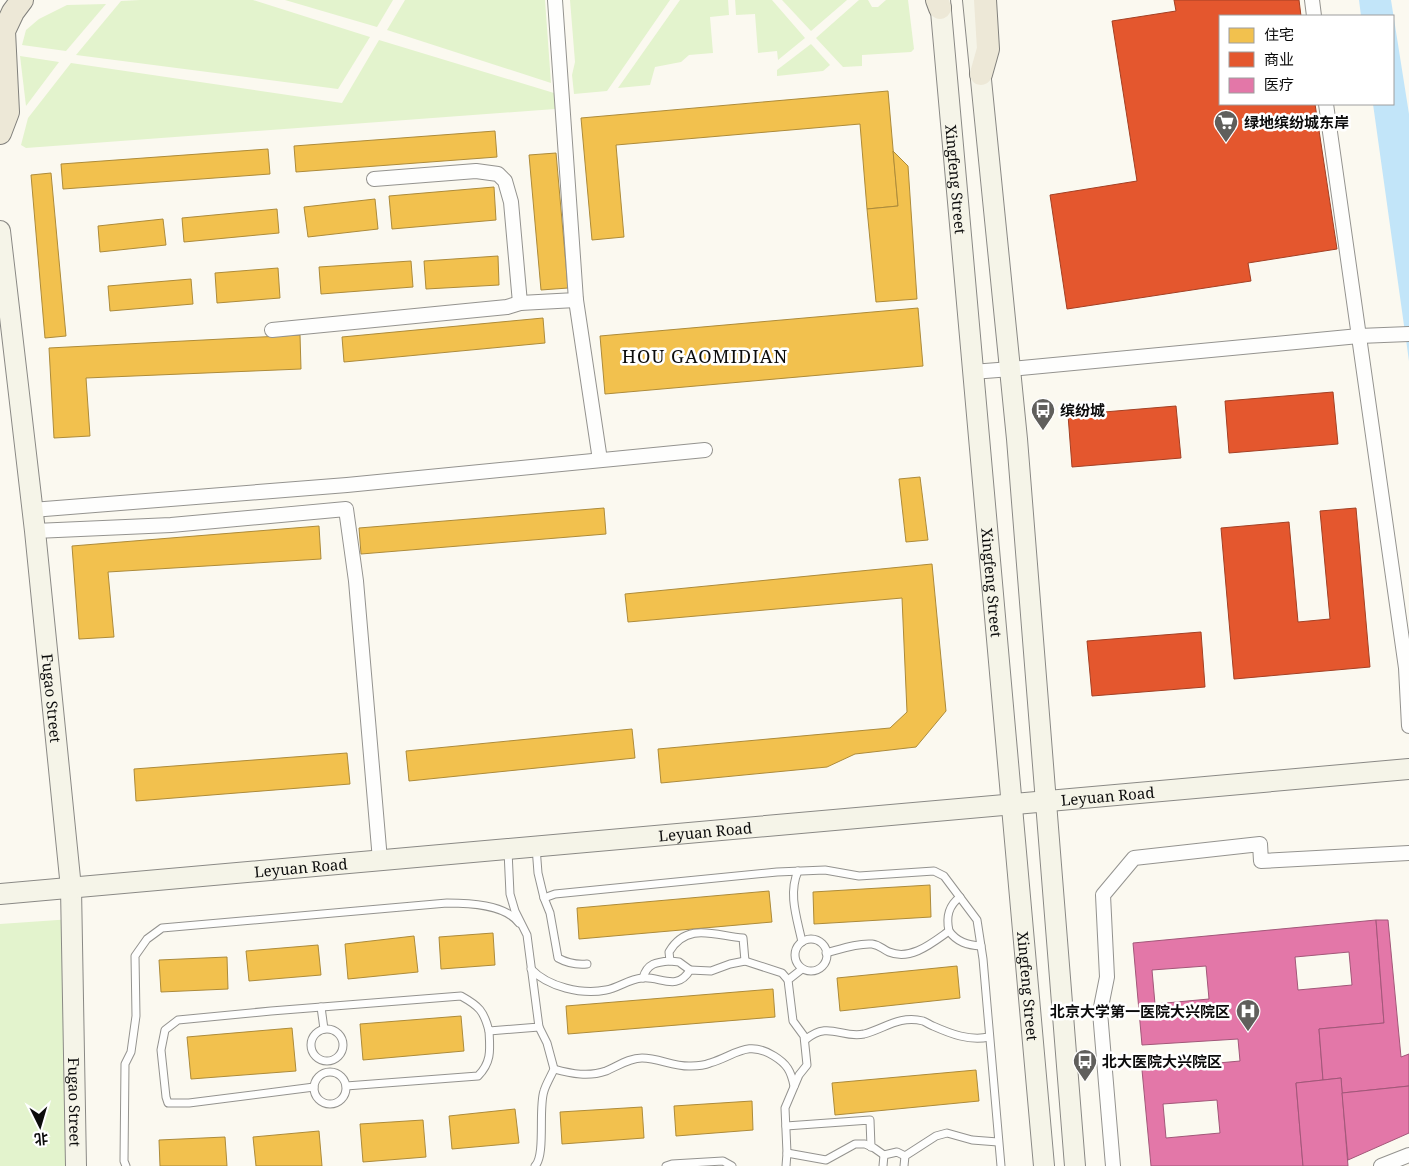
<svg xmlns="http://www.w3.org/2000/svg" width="1409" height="1166" font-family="'Noto Serif','Noto Sans SC',serif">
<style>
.green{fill:#e3f3cd}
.water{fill:#c2e5f9}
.homes{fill:#f2c14e;stroke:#ad8b3a}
.shops{fill:#e4572e;stroke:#a34024}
.health{fill:#e377a8;stroke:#a25779;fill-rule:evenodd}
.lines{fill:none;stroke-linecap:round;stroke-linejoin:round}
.lane-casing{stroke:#94938f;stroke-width:9}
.street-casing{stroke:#94938f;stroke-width:16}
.secondary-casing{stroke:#8a8985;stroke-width:22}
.primary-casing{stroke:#81807c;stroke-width:24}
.lane{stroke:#fefefd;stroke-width:7}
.street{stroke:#fefefd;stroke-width:14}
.secondary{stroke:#f5f4e8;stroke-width:20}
.primary{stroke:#ede8d7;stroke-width:22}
.labels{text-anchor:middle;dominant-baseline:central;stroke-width:5;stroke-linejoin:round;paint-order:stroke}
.poi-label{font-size:15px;font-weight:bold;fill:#0c0c0c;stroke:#fff;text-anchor:start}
.street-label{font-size:15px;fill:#0c0c0c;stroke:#fff}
.quarter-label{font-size:18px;letter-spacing:1px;fill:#0c0c0c;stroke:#fff}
</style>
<rect width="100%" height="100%" fill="#fbf9f0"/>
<g class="green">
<polygon points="140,0 253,0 370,37 338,89 76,55 121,1"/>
<polygon points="285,0 393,0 377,27"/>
<polygon points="405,0 545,0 551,83 387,30"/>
<polygon points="570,0 670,0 607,91 574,94 572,75 575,62"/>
<polygon points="680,0 728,0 729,15 710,17 713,53 689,55 681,62 655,67 650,85 618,88"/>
<polygon points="735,0 772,0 805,38 778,60 777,51 758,53 755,14 736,15"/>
<polygon points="782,0 847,0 811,31"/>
<polygon points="859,0 868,0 872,7 878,7 886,0 908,0 914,49 911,52 862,55 862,66 843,67 816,38"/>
<polygon points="106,4 66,51 22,45 26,30 39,19 67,5"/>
<polygon points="379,40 554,93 555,109 26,148 21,145 28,118 71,63 342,103"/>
<polygon points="811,44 830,65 823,71 777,76 777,70"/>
<polygon points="20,56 59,62 26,106"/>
<polygon points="72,919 76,1166 0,1166 0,924"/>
</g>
<polygon class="water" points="1359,0 1391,0 1409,114 1409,361 1373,104 1393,104 1393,16 1361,16"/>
<g class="homes">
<polygon points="888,91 898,206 867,209 860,124 616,145 624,237 592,240 581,118"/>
<polygon points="495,131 497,157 296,172 294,146"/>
<polygon points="268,149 270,174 63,189 61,164"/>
<polygon points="893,151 908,166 917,299 876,302 867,209 898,206"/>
<polygon points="556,153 568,288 541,290 529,155"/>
<polygon points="51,173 66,336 45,338 31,175"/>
<polygon points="494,187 496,220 392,229 389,196"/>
<polygon points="375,199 378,229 308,237 304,207"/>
<polygon points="277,209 279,233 184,242 182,218"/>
<polygon points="163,219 166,245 100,252 98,226"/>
<polygon points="498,256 499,285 426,289 424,261"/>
<polygon points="411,261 413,287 321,294 319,267"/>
<polygon points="278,268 280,298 217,303 215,273"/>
<polygon points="191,279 193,304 110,311 108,286"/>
<polygon points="918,308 923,366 605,394 600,336"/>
<polygon points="543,318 545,343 344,362 342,337"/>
<polygon points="300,335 301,369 86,378 90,436 54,438 49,348"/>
<polygon points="920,477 928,540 906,542 899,479"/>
<polygon points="604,508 606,534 361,554 359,528"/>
<polygon points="319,526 321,559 108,572 114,637 79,639 72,546"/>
<polygon points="932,564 946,711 916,747 855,754 827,767 661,783 658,749 890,728 907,712 902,598 628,622 625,594"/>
<polygon points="632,729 635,758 409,781 406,751"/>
<polygon points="347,753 350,784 136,801 134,769"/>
<polygon points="930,885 931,917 814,924 813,892"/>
<polygon points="769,891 772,922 579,939 577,908"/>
<polygon points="493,933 495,965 441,969 439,937"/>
<polygon points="414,936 418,972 348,979 345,944"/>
<polygon points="318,945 321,975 249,981 246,951"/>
<polygon points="227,957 228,989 161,992 159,960"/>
<polygon points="957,966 960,998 840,1011 837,978"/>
<polygon points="773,989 775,1017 568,1034 566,1006"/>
<polygon points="461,1016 464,1051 363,1060 360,1024"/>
<polygon points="292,1028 296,1071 191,1079 187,1037"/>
<polygon points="976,1070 979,1101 835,1115 832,1083"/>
<polygon points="752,1101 753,1130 676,1136 674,1106"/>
<polygon points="642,1107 644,1138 562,1144 560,1112"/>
<polygon points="515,1109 519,1143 452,1149 449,1116"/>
<polygon points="423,1120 426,1157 363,1162 360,1124"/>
<polygon points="319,1131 322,1166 256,1166 253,1137"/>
<polygon points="225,1137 227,1166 160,1166 159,1140"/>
</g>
<g class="shops">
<polygon points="1174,0 1299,0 1301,16 1220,16 1220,104 1315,104 1337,249 1248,263 1251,281 1067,309 1050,195 1137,181 1112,21 1176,11"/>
<polygon points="1333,392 1338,444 1229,453 1225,401"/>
<polygon points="1176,406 1181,458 1072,467 1068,415"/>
<polygon points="1356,508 1370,667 1234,679 1221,528 1289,522 1298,622 1330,619 1320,511"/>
<polygon points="1201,632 1205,687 1092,696 1087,641"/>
</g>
<g class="health">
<path d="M1376 920 1384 1023 1319 1029 1323 1080 1296 1083 1303 1166H1151L1142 1070 1240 1061 1238 1039 1142 1045 1133 943ZM1349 952 1352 985 1298 990 1295 957ZM1206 966 1209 999 1155 1004 1152 970ZM1217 1100 1220 1133 1166 1138 1163 1104Z"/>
<polygon points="1376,920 1388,920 1401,1057 1409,1054 1409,1086 1342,1093 1341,1078 1323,1080 1319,1029 1384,1023"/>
<polygon points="1341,1078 1348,1166 1303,1166 1296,1083"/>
<polygon points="1409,1086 1409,1133 1348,1160 1342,1093"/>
</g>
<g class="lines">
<g class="lane-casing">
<g id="lane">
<path d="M536 847 538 873 544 898 550 913 558 958C567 963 576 965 587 964"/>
<path d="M798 871C788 894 797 918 802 942"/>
<polyline points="544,898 555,894 777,872 825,870 859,876 934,871 944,876 977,920 983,959 1001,1166"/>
<path d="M949 931C957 942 967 945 981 946"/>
<circle cx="811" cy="955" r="16"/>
<path d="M826 953C841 949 857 943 872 944 880 945 882 949 889 952 911 961 932 943 949 931 946 917 948 906 960 897"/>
<polyline points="670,961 679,962 690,970"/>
<path d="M531 969C548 987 582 995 606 990 618 988 629 979 642 978 660 976 677 992 690 970L711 971 730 964 745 961 782 973 788 980"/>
<path d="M643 978C647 963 657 962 670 961L669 952C687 921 716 936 743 938L745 961"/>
<polyline points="321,1007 324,1029"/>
<circle cx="327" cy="1045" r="16"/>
<path d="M805 1040C829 1020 841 1039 864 1034 884 1029 899 1015 923 1021 926 1022 930 1025 933 1026 951 1034 969 1041 989 1037"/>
<path d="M554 1069C572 1074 589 1077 606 1071 618 1066 629 1058 642 1058 659 1058 674 1067 691 1066 697 1066 705 1065 710 1063 735 1056 747 1039 774 1056 787 1064 791 1071 794 1086"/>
<circle cx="330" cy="1088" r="16"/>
<path d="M346 1086 478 1076C492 1062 490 1049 489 1031"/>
<path d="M314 1087 189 1103H168L166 1097 161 1050 165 1030 178 1020 271 1011 461 996C479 1006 484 1011 489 1031L539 1027 527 935 515 911 510 894 508 851"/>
<polyline points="786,1126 870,1120 871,1147"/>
<polyline points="787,1153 826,1160 855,1144 865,1144 874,1148 884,1155"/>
<path d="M126 1166 124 1161 125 1064 131 1052 136 1016 135 956 147 939 162 928 447 903C468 903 505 904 519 923"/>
<path d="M535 1166C546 1155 538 1108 544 1091 546 1084 551 1076 554 1069L547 1043 539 1027"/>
<polyline points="666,1166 672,1164 723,1161 732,1166"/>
<polyline points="786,1166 787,1153 785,1108 799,1075 807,1065 804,1036 793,1021 788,980 802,969"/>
<polyline points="883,1166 884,1155 897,1152 905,1156"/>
<polyline points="904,1166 905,1156 936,1136 947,1133 972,1140 998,1142"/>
</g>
</g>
<g class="street-casing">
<g id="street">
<polyline points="1312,0 1314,16"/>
<polyline points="1326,104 1406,668 1409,726"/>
<polyline points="374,179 476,171 498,174 505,181 511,202 520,303"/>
<polyline points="576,300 600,460"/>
<polyline points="272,330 507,307 520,303 576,300 555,0"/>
<polyline points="972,372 1011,369 1359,336 1409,334"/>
<polyline points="32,510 347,485 705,450"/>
<polyline points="35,531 171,525 346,509 356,581 380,860"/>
<polyline points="1113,1166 1100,1012 1107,977 1103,895 1134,858 1260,844 1261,861 1409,853"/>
<polyline points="1381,1166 1409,1155"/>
</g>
</g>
<g class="secondary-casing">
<g id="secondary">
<path id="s1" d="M940 0 1044 1166"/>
<polyline points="973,0 1017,439 1075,1166"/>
<path id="s2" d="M0 231 35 531 71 888 76 1166"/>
<path id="s3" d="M0 894 1409 769"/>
</g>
</g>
<g class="primary-casing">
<g id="primary">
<polyline points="937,0 940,8"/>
<polyline points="981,74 988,49 985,0"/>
<polyline points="0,133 8,112 4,31 13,12 22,0"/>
</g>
</g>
<use href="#lane" class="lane"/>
<use href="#street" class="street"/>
<use href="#secondary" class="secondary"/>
<use href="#primary" class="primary"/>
</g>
<defs>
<g id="supermarket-pin" transform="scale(1.25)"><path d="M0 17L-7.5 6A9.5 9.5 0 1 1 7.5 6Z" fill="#605f5c" stroke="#fff"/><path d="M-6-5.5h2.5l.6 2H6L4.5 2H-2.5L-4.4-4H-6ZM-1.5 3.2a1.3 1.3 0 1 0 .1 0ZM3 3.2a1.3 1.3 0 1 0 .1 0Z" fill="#fff"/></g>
<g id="bus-pin" transform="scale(1.25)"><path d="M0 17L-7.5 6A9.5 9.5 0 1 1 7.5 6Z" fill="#605f5c" stroke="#fff"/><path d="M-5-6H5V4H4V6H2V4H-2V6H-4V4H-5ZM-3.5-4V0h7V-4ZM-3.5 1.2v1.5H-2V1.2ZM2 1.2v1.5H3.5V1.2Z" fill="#fff"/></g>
<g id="hospital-pin" transform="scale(1.25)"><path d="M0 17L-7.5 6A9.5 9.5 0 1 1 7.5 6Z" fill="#605f5c" stroke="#fff"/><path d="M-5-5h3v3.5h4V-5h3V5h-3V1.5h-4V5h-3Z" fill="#fff"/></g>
</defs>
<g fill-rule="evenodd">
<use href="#supermarket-pin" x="1226" y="122"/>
<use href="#bus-pin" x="1043" y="410"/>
<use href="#hospital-pin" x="1248" y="1011"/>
<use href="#bus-pin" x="1085" y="1061"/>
</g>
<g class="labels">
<g class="poi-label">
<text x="1244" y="122">绿地缤纷城东岸</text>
<text x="1060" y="410">缤纷城</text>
<text x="1230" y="1011" text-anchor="end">北京大学第一医院大兴院区</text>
<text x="1102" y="1061">北大医院大兴院区</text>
</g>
<g class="street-label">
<text stroke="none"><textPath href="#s1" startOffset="180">Xingfeng Street</textPath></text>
<text stroke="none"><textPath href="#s1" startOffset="585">Xingfeng Street</textPath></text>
<text stroke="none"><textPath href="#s2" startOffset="470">Fugao Street</textPath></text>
<text stroke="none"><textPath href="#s3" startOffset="1112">Leyuan Road</textPath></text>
<text stroke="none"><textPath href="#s3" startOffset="708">Leyuan Road</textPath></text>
<text stroke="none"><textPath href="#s3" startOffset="302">Leyuan Road</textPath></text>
<text stroke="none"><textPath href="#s1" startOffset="990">Xingfeng Street</textPath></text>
<text stroke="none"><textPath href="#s2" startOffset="875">Fugao Street</textPath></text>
</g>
<g class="quarter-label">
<text x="705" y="356">HOU GAOMIDIAN</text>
</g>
</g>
<rect x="1219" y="15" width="175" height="90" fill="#ffffff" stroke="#9e9e9e"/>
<rect x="1229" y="28" width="25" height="15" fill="#f2c14e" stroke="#9e9e9e"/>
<text x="1264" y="40" font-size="15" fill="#0c0c0c">住宅</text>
<rect x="1229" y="52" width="25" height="15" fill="#e4572e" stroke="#9e9e9e"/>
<text x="1264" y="65" font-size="15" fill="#0c0c0c">商业</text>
<rect x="1229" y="78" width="25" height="15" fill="#e377a8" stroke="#9e9e9e"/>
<text x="1264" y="90" font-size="15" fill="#0c0c0c">医疗</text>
<g transform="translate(40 1126) rotate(175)" stroke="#ffffff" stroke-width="4" paint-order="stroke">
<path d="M0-4L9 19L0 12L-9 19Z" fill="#0c0c0c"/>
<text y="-8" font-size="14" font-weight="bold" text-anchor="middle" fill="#0c0c0c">北</text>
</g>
</svg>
